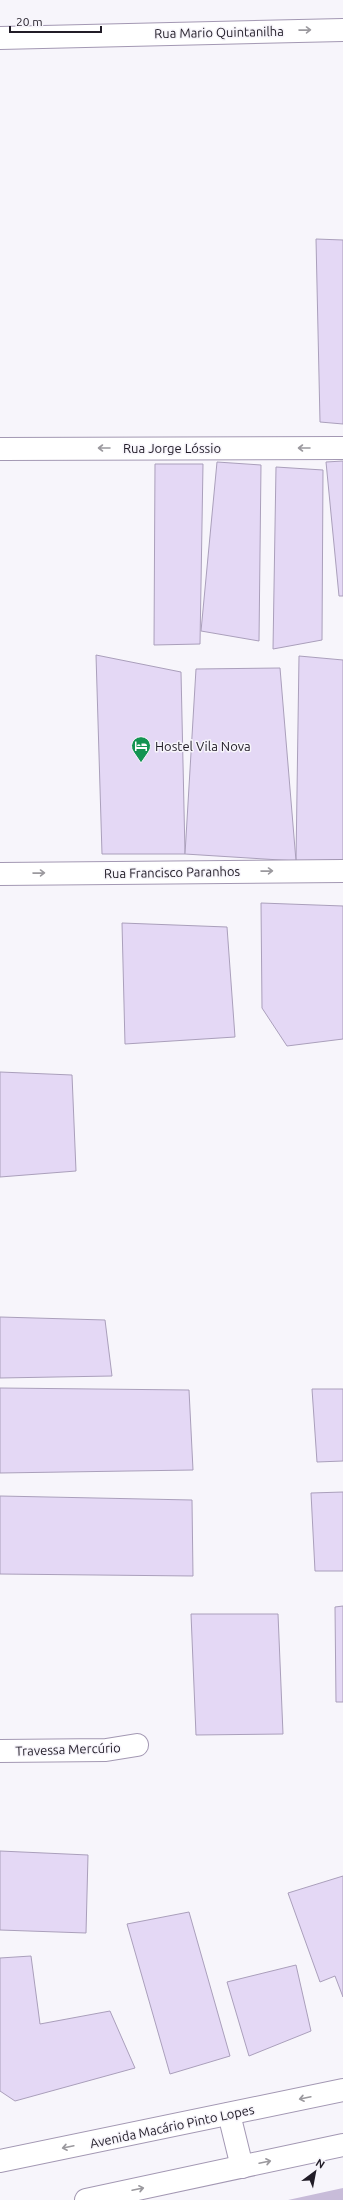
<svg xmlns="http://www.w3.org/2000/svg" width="343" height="2200" font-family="Ubuntu,sans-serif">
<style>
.green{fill:#c8bcd9}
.building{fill:#e4d8f5;stroke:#aa9fbb}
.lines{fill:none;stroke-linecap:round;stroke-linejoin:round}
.minor-casing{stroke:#a398b3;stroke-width:24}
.major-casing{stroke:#a398b3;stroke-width:24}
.minor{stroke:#fff;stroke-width:22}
.major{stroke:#fff;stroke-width:22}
.oneway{stroke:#9b999e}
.labels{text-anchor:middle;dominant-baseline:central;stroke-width:3;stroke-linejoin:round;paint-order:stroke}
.street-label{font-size:13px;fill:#211c27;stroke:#f7f5fb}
.poi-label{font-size:13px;fill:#211c27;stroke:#f7f5fb;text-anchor:start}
</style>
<rect width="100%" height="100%" fill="#f7f5fb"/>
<polygon class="green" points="343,2188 343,2200 288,2200"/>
<g class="building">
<polygon points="316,239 343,240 343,424 320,422"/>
<polygon points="343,461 343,596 339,596 326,462"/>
<polygon points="217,462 261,465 259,641 201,631"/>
<polygon points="155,464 203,464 200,644 154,645"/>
<polygon points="276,467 323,470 322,640 273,649"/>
<polygon points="96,655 181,672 185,854 102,854"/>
<polygon points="299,656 343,660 343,860 296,861"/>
<polygon points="280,668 296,861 185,854 196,669"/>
<polygon points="261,903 343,906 343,1039 287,1046 262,1008"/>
<polygon points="122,923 227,927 235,1037 125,1044"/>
<polygon points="0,1072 72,1075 76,1171 0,1177"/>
<polygon points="0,1317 105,1320 112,1376 0,1378"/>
<polygon points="0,1388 189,1390 193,1470 0,1473"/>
<polygon points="312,1389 343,1389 343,1461 317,1462"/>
<polygon points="343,1492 343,1571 315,1571 311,1493"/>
<polygon points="0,1496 192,1500 193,1576 0,1574"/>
<polygon points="343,1606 343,1702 336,1702 335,1607"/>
<polygon points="191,1614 278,1614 283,1734 196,1735"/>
<polygon points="0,1851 88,1855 86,1933 0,1930"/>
<polygon points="343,1876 343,1997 335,1976 320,1982 288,1893"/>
<polygon points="189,1912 230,2056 170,2074 127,1924"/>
<polygon points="31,1956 40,2024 110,2011 135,2068 15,2101 0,2091 0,1958"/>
<polygon points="296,1965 311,2031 249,2056 227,1982"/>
</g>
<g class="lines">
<g class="minor-casing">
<g id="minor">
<polyline points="0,38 343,30"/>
<polyline points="0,449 343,448"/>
<polyline points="0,874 343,871"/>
<polyline points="0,1751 106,1750 137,1745"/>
</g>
</g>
<g class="major-casing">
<g id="major">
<polyline points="229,2114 242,2167"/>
<polyline points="0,2161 343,2090"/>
<polyline points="86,2200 343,2145"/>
</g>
</g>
<use href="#minor" class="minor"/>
<use href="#major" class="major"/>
</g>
<defs><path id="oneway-shaft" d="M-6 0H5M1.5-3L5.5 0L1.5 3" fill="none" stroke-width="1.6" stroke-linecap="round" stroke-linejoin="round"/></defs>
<g class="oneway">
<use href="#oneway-shaft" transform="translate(305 30) rotate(-1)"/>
<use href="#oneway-shaft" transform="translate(104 448) rotate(180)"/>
<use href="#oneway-shaft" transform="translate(304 448) rotate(180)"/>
<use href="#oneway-shaft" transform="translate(267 871) rotate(-1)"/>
<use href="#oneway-shaft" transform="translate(39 873) rotate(-1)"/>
<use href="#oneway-shaft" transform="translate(305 2098) rotate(168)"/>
<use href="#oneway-shaft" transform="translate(68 2147) rotate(168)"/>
<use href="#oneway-shaft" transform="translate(265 2162) rotate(-12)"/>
<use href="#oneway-shaft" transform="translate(138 2189) rotate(-12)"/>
</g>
<defs>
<g id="hotel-pin" transform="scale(1)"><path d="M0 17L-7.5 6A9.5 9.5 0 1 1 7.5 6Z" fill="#139452" stroke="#f7f5fb"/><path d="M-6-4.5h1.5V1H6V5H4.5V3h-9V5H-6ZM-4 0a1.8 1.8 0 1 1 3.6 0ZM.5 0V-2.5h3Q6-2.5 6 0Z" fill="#fff"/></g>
</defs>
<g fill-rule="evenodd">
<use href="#hotel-pin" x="141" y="746"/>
</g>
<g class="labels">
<g class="street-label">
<text transform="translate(219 32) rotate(-1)">Rua Mario Quintanilha</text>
<text x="172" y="448">Rua Jorge Lóssio</text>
<text transform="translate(172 872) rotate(-1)">Rua Francisco Paranhos</text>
<text transform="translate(68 1749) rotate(-2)">Travessa Mercúrio</text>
<text transform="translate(172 2126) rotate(-12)">Avenida Macário Pinto Lopes</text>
</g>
<g class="poi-label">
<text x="155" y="746">Hostel Vila Nova</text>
</g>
</g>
<g transform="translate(315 2172) rotate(32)" stroke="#f7f5fb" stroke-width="3" paint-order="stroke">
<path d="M0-3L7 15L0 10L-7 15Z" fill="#211c27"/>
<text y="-6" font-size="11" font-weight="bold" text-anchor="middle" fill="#211c27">N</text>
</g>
<path d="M10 26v6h91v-6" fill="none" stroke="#211c27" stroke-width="2"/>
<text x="16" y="26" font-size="12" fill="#211c27" stroke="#f7f5fb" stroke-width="3" paint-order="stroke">20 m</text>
</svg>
